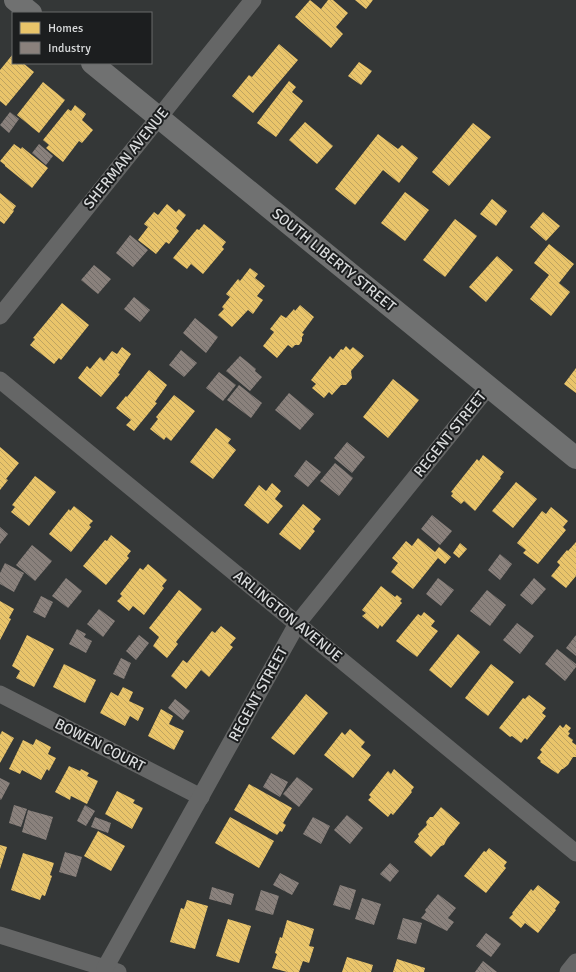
<svg xmlns="http://www.w3.org/2000/svg" width="576" height="972" font-family="Signika,sans-serif">
<style>
.homes{fill:url(#homes-back-hatch)}
.industry{fill:url(#industry-back-hatch)}
.lines{fill:none;stroke-linecap:round;stroke-linejoin:round}
.street{stroke:#656666;stroke-width:17}
.secondary{stroke:#707171;stroke-width:22}
.labels{text-anchor:middle;dominant-baseline:central;stroke-width:4;stroke-linejoin:round;paint-order:stroke}
.street-label{font-size:15px;fill:#d9dbdc;stroke:#1c1e1f}
</style>
<defs>
<pattern id="homes-back-hatch" width="6" height="6" patternUnits="userSpaceOnUse"><rect width="6" height="6" fill="#e9c46a"/><path d="M-1 5l2 2M0 0l6 6M5-1l2 2" fill="none" stroke="#bfa460"/></pattern>
<pattern id="industry-back-hatch" width="6" height="6" patternUnits="userSpaceOnUse"><rect width="6" height="6" fill="#8a817c"/><path d="M-1 5l2 2M0 0l6 6M5-1l2 2" fill="none" stroke="#706b68"/></pattern>
</defs>
<rect width="100%" height="100%" fill="#343737"/>
<g class="homes">
<polygon points="310,0 321,9 328,0 333,0 348,13 336,27 343,34 331,48 295,17"/>
<polygon points="355,0 373,0 366,9"/>
<polygon points="279,44 298,60 253,113 232,96 249,75 252,77"/>
<polygon points="13,54 13,63 23,63 34,72 6,106 0,101 0,70"/>
<polygon points="359,62 372,71 361,85 348,76"/>
<polygon points="289,81 296,87 292,92 303,101 276,137 257,123"/>
<polygon points="43,82 65,100 39,133 17,115"/>
<polygon points="75,105 86,114 82,120 93,130 82,143 79,141 63,162 46,148 49,145 43,140 68,109 71,111"/>
<polygon points="305,122 333,146 317,164 289,140"/>
<polygon points="473,123 491,137 449,186 432,172"/>
<polygon points="378,134 398,149 402,145 418,158 399,183 383,170 355,205 335,189"/>
<polygon points="14,144 21,149 22,147 48,168 32,188 5,166 5,165 0,161"/>
<polygon points="405,192 429,210 405,241 381,223"/>
<polygon points="0,193 16,206 13,210 14,211 4,224 0,221"/>
<polygon points="492,199 507,211 496,226 480,214"/>
<polygon points="167,204 176,212 179,209 186,215 176,228 179,231 169,244 166,242 156,254 138,240 148,227 144,224 154,212 158,215"/>
<polygon points="543,212 560,226 546,241 530,227"/>
<polygon points="455,219 477,236 445,277 423,260"/>
<polygon points="204,224 226,242 222,247 224,249 203,274 191,264 187,269 173,258 197,229 199,230"/>
<polygon points="549,244 574,264 559,283 570,292 551,316 530,299 549,275 534,263"/>
<polygon points="497,256 513,270 486,302 469,287"/>
<polygon points="250,268 258,274 255,278 265,286 257,296 263,300 253,314 248,310 232,327 218,315 224,309 222,307 230,297 226,294 238,279 240,281"/>
<polygon points="62,303 89,325 61,360 59,358 54,364 30,345 35,339 33,338"/>
<polygon points="300,305 314,317 302,333 304,334 302,337 302,341 299,345 295,345 292,348 288,345 277,358 263,346 274,332 270,329 281,315 286,318 294,309 295,311"/>
<polygon points="346,346 350,350 353,347 364,356 351,371 352,378 346,385 341,385 332,395 329,392 324,398 312,388 316,384 311,380 330,356 333,359 341,349 343,350"/>
<polygon points="122,347 131,354 118,373 120,374 101,397 78,378 87,366 90,369 100,357 104,361 112,351 117,354"/>
<polygon points="576,368 576,393 564,384"/>
<polygon points="149,370 167,385 155,402 157,403 134,431 126,425 131,420 116,408 126,396 127,397"/>
<polygon points="393,379 419,400 388,438 363,417"/>
<polygon points="174,395 195,411 171,441 166,437 164,440 150,429 158,419 156,417"/>
<polygon points="216,428 231,439 228,443 236,450 213,479 190,462"/>
<polygon points="0,447 19,463 6,479 8,480 0,490"/>
<polygon points="483,455 504,472 500,477 501,478 475,511 464,501 461,504 451,496 453,493 451,492 477,459 479,461"/>
<polygon points="35,476 56,492 29,526 11,512 15,507 12,505"/>
<polygon points="516,482 537,499 513,528 492,511"/>
<polygon points="272,483 281,491 275,499 283,506 268,524 244,505 259,485 266,491"/>
<polygon points="303,504 321,519 313,529 315,531 300,550 279,534"/>
<polygon points="74,506 93,521 89,525 91,527 71,552 49,534 69,509 70,511"/>
<polygon points="551,507 568,521 563,527 566,530 538,564 523,553 526,550 517,543 542,511 546,514"/>
<polygon points="111,535 131,551 127,556 129,558 106,585 83,566 105,540 107,541"/>
<polygon points="418,538 435,552 439,547 451,557 445,564 438,558 413,589 391,572 398,563 392,558 406,541 412,546"/>
<polygon points="576,542 576,576 566,588 551,576 560,565 557,562 567,550 568,551"/>
<polygon points="460,543 467,549 459,558 453,553"/>
<polygon points="148,564 167,580 162,586 164,588 144,615 133,606 129,611 117,601 122,596 120,594 140,568 143,570"/>
<polygon points="381,586 395,597 397,595 402,599 400,601 402,603 382,627 380,625 378,629 362,616 366,613 362,610"/>
<polygon points="179,590 202,609 176,642 178,644 167,658 153,646 159,637 149,628"/>
<polygon points="0,601 14,609 9,618 11,619 0,640"/>
<polygon points="424,612 435,621 431,626 438,631 417,657 396,641 418,614 421,616"/>
<polygon points="221,626 236,638 230,645 233,647 209,677 201,670 186,689 171,676 183,660 187,663 212,631 215,633"/>
<polygon points="458,634 480,652 451,688 429,670"/>
<polygon points="27,635 54,649 34,687 16,678 20,671 12,666"/>
<polygon points="64,664 96,680 85,703 53,687"/>
<polygon points="491,664 514,682 488,716 465,698"/>
<polygon points="123,687 133,692 129,701 144,708 138,721 130,716 125,726 100,713 111,692 118,696"/>
<polygon points="306,694 328,713 294,755 271,738"/>
<polygon points="529,695 546,708 542,713 546,716 527,740 525,738 521,743 512,736 510,737 499,728 523,698 525,699"/>
<polygon points="161,709 173,716 169,724 184,731 174,750 148,736"/>
<polygon points="566,724 571,728 568,732 570,733 568,736 573,740 572,742 576,745 576,757 573,757 568,765 563,769 562,769 558,774 540,762 541,761 537,758 542,752 540,750 560,725 563,728"/>
<polygon points="350,729 365,742 361,747 371,755 353,778 324,755 342,732 345,735"/>
<polygon points="2,731 14,738 0,763 0,735"/>
<polygon points="36,739 51,747 48,754 56,758 49,771 47,769 41,780 22,770 20,774 9,769 23,740 33,745"/>
<polygon points="69,766 80,771 81,769 89,773 87,776 98,781 87,804 71,796 70,800 55,792"/>
<polygon points="394,769 414,787 411,791 412,792 393,815 391,813 388,817 368,800 371,797 369,795 388,771 391,774"/>
<polygon points="249,784 292,808 283,823 286,825 282,832 280,831 277,835 234,810"/>
<polygon points="117,791 135,800 133,803 143,808 132,829 105,814"/>
<polygon points="441,807 460,823 447,839 444,845 441,846 431,857 414,842 419,836 418,834 427,825 426,822 430,817 433,817"/>
<polygon points="230,817 274,841 259,868 215,843"/>
<polygon points="98,831 125,846 111,871 84,856"/>
<polygon points="0,845 7,847 0,869"/>
<polygon points="489,848 507,862 504,866 506,868 486,893 464,876 484,851 486,852"/>
<polygon points="23,853 54,863 50,875 52,876 45,896 42,895 40,900 11,890"/>
<polygon points="538,885 560,902 555,909 556,910 538,933 525,923 521,928 509,918 513,914 512,913 531,889 533,891"/>
<polygon points="187,900 208,906 195,949 170,942 181,908 184,909"/>
<polygon points="228,919 251,926 239,963 216,956"/>
<polygon points="287,920 314,929 309,946 314,947 309,963 303,961 299,972 287,972 272,968 277,954 275,953 280,937 282,938"/>
<polygon points="347,957 373,965 371,972 342,972"/>
<polygon points="397,959 425,968 424,972 393,972"/>
</g>
<g class="industry">
<polygon points="10,112 19,119 9,133 0,125"/>
<polygon points="39,144 53,156 46,165 32,153"/>
<polygon points="130,235 148,250 133,267 116,253"/>
<polygon points="94,265 111,279 98,294 81,280"/>
<polygon points="134,297 150,310 140,322 124,309"/>
<polygon points="195,318 218,337 206,353 183,333"/>
<polygon points="181,350 197,363 184,377 169,365"/>
<polygon points="240,356 256,369 255,371 262,377 250,391 226,371"/>
<polygon points="219,372 236,385 223,401 206,388"/>
<polygon points="239,385 262,403 251,418 227,400"/>
<polygon points="289,393 314,414 300,430 275,410"/>
<polygon points="347,442 365,457 352,473 334,458"/>
<polygon points="306,460 321,472 308,487 294,476"/>
<polygon points="335,463 353,478 339,496 320,481"/>
<polygon points="432,515 452,531 440,545 421,529"/>
<polygon points="0,527 8,534 0,544"/>
<polygon points="32,545 52,561 35,581 16,565"/>
<polygon points="500,554 512,564 500,580 488,570"/>
<polygon points="5,563 24,573 14,592 0,584 0,573"/>
<polygon points="66,578 82,591 68,608 52,596"/>
<polygon points="438,578 454,590 441,606 426,594"/>
<polygon points="534,578 546,589 532,605 520,595"/>
<polygon points="487,590 506,605 490,626 470,611"/>
<polygon points="41,596 53,602 45,618 33,612"/>
<polygon points="99,609 115,621 103,637 87,624"/>
<polygon points="517,623 534,636 520,654 503,640"/>
<polygon points="77,629 86,634 84,637 92,641 86,653 69,644"/>
<polygon points="139,635 149,643 136,660 126,651"/>
<polygon points="576,635 576,656 566,648"/>
<polygon points="557,649 576,664 576,667 565,681 545,664"/>
<polygon points="121,658 131,663 124,679 113,674"/>
<polygon points="175,699 190,711 183,720 168,708"/>
<polygon points="271,773 288,782 280,797 263,787"/>
<polygon points="297,777 313,789 299,807 283,794"/>
<polygon points="0,778 10,783 1,800 0,799"/>
<polygon points="14,805 27,809 21,827 9,823"/>
<polygon points="85,805 95,811 86,826 77,821"/>
<polygon points="28,810 53,817 46,840 22,832"/>
<polygon points="347,815 363,828 350,844 334,830"/>
<polygon points="95,817 111,823 108,833 91,827"/>
<polygon points="313,817 330,826 321,844 303,834"/>
<polygon points="65,852 82,857 76,877 59,872"/>
<polygon points="390,863 399,871 390,882 380,874"/>
<polygon points="280,873 299,883 292,895 273,885"/>
<polygon points="340,885 356,890 350,910 333,905"/>
<polygon points="212,887 234,894 231,905 209,899"/>
<polygon points="261,890 279,896 273,915 255,910"/>
<polygon points="438,894 456,908 448,918 454,922 447,931 421,918 426,912 425,910"/>
<polygon points="362,898 381,904 374,925 355,919"/>
<polygon points="403,918 422,923 416,944 397,939"/>
<polygon points="486,933 501,944 491,957 476,946"/>
<polygon points="483,961 497,972 475,972"/>
</g>
<g class="lines">
<g class="street">
<polyline points="0,316 253,0"/>
<polyline points="0,380 576,853"/>
<polyline points="0,694 201,797"/>
<polyline points="0,935 118,972"/>
<polyline points="105,968 297,624 489,386"/>
<polyline points="568,972 576,962"/>
</g>
<g class="secondary">
<polyline points="15,0 31,13"/>
<polyline points="92,63 576,458"/>
</g>
</g>
<g class="labels">
<g class="street-label">
<text transform="translate(126 158) rotate(-51)">SHERMAN AVENUE</text>
<text transform="translate(334 260) rotate(39)">SOUTH LIBERTY STREET</text>
<text transform="translate(450 434) rotate(-51)">REGENT STREET</text>
<text transform="translate(288 616) rotate(39)">ARLINGTON AVENUE</text>
<text transform="translate(258 694) rotate(-61)">REGENT STREET</text>
<text transform="translate(100 745) rotate(27)">BOWEN COURT</text>
</g>
</g>
<rect x="12" y="12" width="140" height="52" fill="#1c1e1f" stroke="#686a6b"/>
<rect x="20" y="22" width="20" height="12" fill="#e9c46a" stroke="#686a6b"/>
<text x="48" y="32" font-size="12" fill="#d9dbdc">Homes</text>
<rect x="20" y="42" width="20" height="12" fill="#8a817c" stroke="#686a6b"/>
<text x="48" y="52" font-size="12" fill="#d9dbdc">Industry</text>
</svg>
